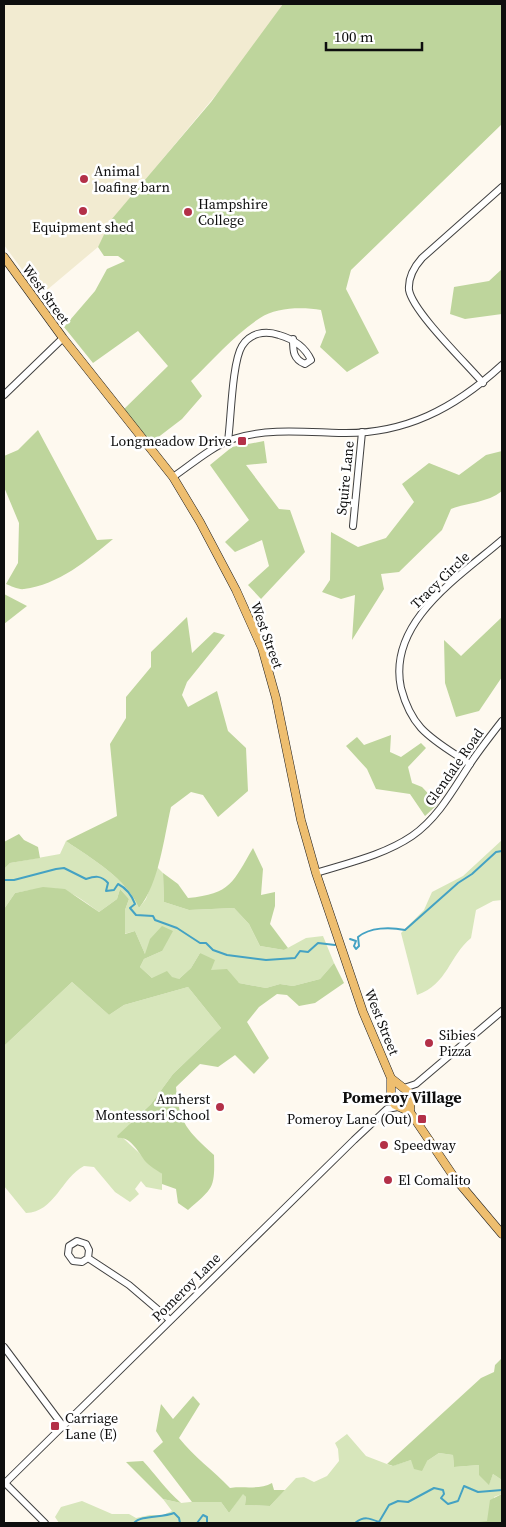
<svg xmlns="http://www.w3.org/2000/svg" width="506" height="1527" font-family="'Source Serif 4',serif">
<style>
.farmland{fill:#f2ebd1}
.green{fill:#d7e6bb}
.forest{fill:#bed59c}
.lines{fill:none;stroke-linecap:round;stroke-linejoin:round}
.stream{stroke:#44a2c3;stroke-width:2}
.minor-casing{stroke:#414141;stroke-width:8}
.major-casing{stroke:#1f1f1f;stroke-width:9}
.minor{stroke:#fff;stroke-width:6}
.major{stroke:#eebe6f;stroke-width:8}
.poi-dot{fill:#b33048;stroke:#fff;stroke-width:2}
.labels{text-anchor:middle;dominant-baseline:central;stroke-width:5;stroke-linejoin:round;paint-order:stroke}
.poi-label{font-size:14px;fill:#0e0e0e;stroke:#fff;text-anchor:start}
.street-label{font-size:14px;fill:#0e0e0e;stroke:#fff}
.quarter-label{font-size:16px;font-weight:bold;fill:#0e0e0e;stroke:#fff}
</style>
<rect width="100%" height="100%" fill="#fef9ef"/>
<polygon class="farmland" points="4,4 283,4 249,55 112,220 98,247 41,295 4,245"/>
<g class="green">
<path d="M502 840V900L493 901 476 910 471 938C449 956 448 984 417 995L401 933 424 910 432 892 463 876Z"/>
<path d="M66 841C92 859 126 878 139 908L146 899 157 867 163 873 164 902 189 910 234 908 249 924 260 946 284 950 306 938 323 936 334 963 320 979 293 986 280 984 266 988 239 983 210 970 200 953 191 968 179 979 152 978 140 967 144 959 162 951 145 954 135 931 124 934 125 910 129 899 120 889 117 899 99 912C65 886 57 884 15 893L4 909V869L10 863 60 854Z"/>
<path d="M72 982 109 1015 124 1005 188 987 221 1028 173 1074 151 1104 131 1122 123 1138 162 1174V1190L146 1187 141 1181 135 1189 139 1194 130 1202 115 1192 94 1167 84 1166C61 1178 55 1212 26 1213L4 1186V1046Z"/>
<polygon points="347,1434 366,1456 392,1466 411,1460 427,1461 439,1453 453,1455 454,1467 479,1465 489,1484 493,1474 502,1480 502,1494 494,1497 502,1523 59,1523 55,1517 61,1507 82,1501 112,1514 129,1514 136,1518 150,1515 163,1515 172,1511 163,1499 181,1503 199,1501 221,1502 229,1513 243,1493 246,1497 245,1505 270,1506 296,1478 304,1477 314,1482 327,1476 339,1461 338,1449 335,1443"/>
</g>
<g class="forest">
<path d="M283 4H502V124L351 270 346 289 379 353 347 372 320 347 326 332 321 310C303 307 276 307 260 318 235 334 213 360 191 381L202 396 182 419 148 445 121 412 168 366 138 331 93 363 64 327 95 291 107 269 125 261 118 256H104L98 247 111 220 211 102Z"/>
<polygon points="502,269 502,314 465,319 450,314 454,287 489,281"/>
<path d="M38 430 97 540 113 539C88 560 58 585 24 589 19 590 11 586 6 584L18 563 19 523 4 487V456L18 450Z"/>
<polygon points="264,441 267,463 246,465 279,509 290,510 305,552 261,599 248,585 269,566 262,540 235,552 225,542 249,520 210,465 232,447"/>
<path d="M502 451V491C487 503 469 502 451 509L442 530 399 572 381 574 384 589 352 640 355 595 341 599 322 592 330 580 331 532 358 547 386 538 414 502 402 484 429 463 459 475 486 455Z"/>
<polygon points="4,594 27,606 4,624"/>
<path d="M187 617 192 653 214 632 225 635 187 682 182 695 188 707 217 691 228 731 246 748 248 791 218 817 203 795 191 792 171 807C164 837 159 884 139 908 126 878 92 859 66 841L117 816 110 744 126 718V697L151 667V652Z"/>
<polygon points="502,617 502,677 479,711 456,717 445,683 444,640 461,656"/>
<polygon points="391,735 390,752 401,757 421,743 426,748 408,767 412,783 422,787 438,804 425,816 410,794 376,789 367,769 346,746 357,737 364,745"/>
<polygon points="19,834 24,840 38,847 40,858 10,863 4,869 4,842"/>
<path d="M253 848 263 869 261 895 275 892V906L270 924 288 948 284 950 260 946 249 924 234 908 189 910 164 902 163 873 178 884 188 898C231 894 233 882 253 848Z"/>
<path d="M43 887 65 889 99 912 117 899 120 889 129 899 125 910V934L135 931 145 954 150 939 162 926 173 931 162 951 144 959 140 967 152 978 167 971 172 977 179 979 191 968 200 953 215 960 211 970 227 969 239 983 266 988 280 984 293 986 320 979 334 963 344 983 315 1003 299 1006 287 995 277 994 259 1007 247 1022 269 1058 254 1074 235 1055 218 1067 200 1064 176 1087C179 1124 188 1131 214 1155 215 1189 213 1188 188 1210L178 1203 176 1189 162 1184V1174C157 1170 149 1166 145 1161 139 1153 130 1136 118 1138L117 1136 151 1104 173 1074 221 1028 188 987 124 1005 109 1015 72 982 4 1046V909L15 893Z"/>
<polygon points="502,1358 502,1480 493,1474 489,1485 479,1475 479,1465 454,1467 453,1455 439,1453 427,1461 422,1471 414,1469 411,1460 393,1466 387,1464 481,1378 494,1372 495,1365"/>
<path d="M193 1396 200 1404 179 1438C194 1457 213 1470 230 1488 244 1486 260 1490 272 1483L274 1490H285L270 1506 245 1505 246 1497 243 1494 229 1513 221 1502H192L153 1451 163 1442 156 1431 161 1404 173 1419Z"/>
<path d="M143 1461C156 1475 166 1490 181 1503L163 1499 126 1462Z"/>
<polygon points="502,1494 502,1523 471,1523 487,1521 490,1500"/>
</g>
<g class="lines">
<g class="stream">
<path d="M4 880H14L56 869 64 868 86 879C95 876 101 875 108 883L106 891 114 890 118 884C126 888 132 896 135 904L130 908 136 915 153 916 155 920 177 928 200 943H206L213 950 227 955 266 960 295 958 300 951 308 952 318 943 335 945"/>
<path d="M350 939 356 941 354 946 356 949 359 946 358 937C370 927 390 927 405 930L458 883 472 874 496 852 502 851"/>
<path d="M134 1523C141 1515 162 1518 174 1513L179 1518 180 1523"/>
<polyline points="197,1523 203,1515 207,1517 207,1523"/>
<path d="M355 1523C364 1516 369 1518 379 1522L389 1505 398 1501 408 1502 434 1488 443 1490 444 1494 441 1498 448 1504 458 1501 464 1486 478 1492 502 1490"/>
</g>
<g class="minor-casing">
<g id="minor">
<path d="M483 383C466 363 413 312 409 290 408 278 414 267 422 258L502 187"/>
<polyline points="4,395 63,338"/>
<path d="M228 441C231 420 232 362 242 346 250 333 265 330 279 335 293 339 305 347 311 360L305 364C293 359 293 351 293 339"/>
<path d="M173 477C192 464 211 447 233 439 267 428 304 432 339 433 405 435 455 408 502 365"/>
<polyline points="353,526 362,432"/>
<path d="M470 764C454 753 435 743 421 728 411 717 405 703 401 688 387 622 459 577 502 540"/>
<path d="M316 873C348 863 384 855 412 836 438 818 453 790 470 764 480 749 491 735 502 721"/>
<polyline points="404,1088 416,1084 502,1011"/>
<polyline points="88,1258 82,1262 73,1261 68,1254 69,1246 77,1241 86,1244 89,1250 88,1258 129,1285 170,1320"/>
<polyline points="4,1347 63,1426"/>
<polyline points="5,1483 45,1523"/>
<polyline points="4,1484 354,1140 387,1109 398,1107"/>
</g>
</g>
<g class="major-casing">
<g id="major">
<polyline points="4,257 63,338 173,477 200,522 236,590 262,648 276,698 301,820 316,873 363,1012 391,1078 391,1100 395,1105 410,1112 454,1177 502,1234"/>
<polyline points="392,1079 411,1094 410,1112"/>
</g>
</g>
<use href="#minor" class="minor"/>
<use href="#major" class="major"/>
</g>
<g class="poi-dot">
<circle cx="84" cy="179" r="5"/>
<circle cx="83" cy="211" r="5"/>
<circle cx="188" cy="212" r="5"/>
<rect x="237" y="436" width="10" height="10" rx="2.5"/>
<circle cx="429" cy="1043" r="5"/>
<circle cx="220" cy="1107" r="5"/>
<rect x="417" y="1114" width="10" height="10" rx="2.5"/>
<circle cx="384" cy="1145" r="5"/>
<circle cx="388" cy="1180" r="5"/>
<rect x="50" y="1421" width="10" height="10" rx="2.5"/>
</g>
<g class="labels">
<g class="poi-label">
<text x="94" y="171">Animal<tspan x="94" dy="16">loafing barn</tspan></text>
<text x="198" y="204">Hampshire<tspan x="198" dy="16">College</tspan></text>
<text x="83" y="227" text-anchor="middle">Equipment shed</text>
<text x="232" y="441" text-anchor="end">Longmeadow Drive</text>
<text x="439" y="1035">Sibies<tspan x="439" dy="16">Pizza</tspan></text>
<text x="210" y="1099" text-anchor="end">Amherst<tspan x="210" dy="16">Montessori School</tspan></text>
<text x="412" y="1119" text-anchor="end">Pomeroy Lane (Out)</text>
<text x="394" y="1145">Speedway</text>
<text x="398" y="1180">El Comalito</text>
<text x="65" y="1418">Carriage<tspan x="65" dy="16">Lane (E)</tspan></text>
</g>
<g class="street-label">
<text transform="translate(46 294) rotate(54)">West Street</text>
<text transform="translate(345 478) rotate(-84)">Squire Lane</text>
<text transform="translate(440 580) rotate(-44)">Tracy Circle</text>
<text transform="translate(267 635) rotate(70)">West Street</text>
<text transform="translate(454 767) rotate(-55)">Glendale Road</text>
<text transform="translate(382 1022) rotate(68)">West Street</text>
<text transform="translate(186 1287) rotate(-45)">Pomeroy Lane</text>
</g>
<g class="quarter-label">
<text x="402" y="1097">Pomeroy Village</text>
</g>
</g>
<rect width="506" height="1527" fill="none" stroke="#0e0e0e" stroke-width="10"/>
<path d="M326 42v8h96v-8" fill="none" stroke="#0e0e0e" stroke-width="2.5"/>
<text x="334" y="42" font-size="15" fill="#0e0e0e" stroke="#ffffff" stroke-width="4" paint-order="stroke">100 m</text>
</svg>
